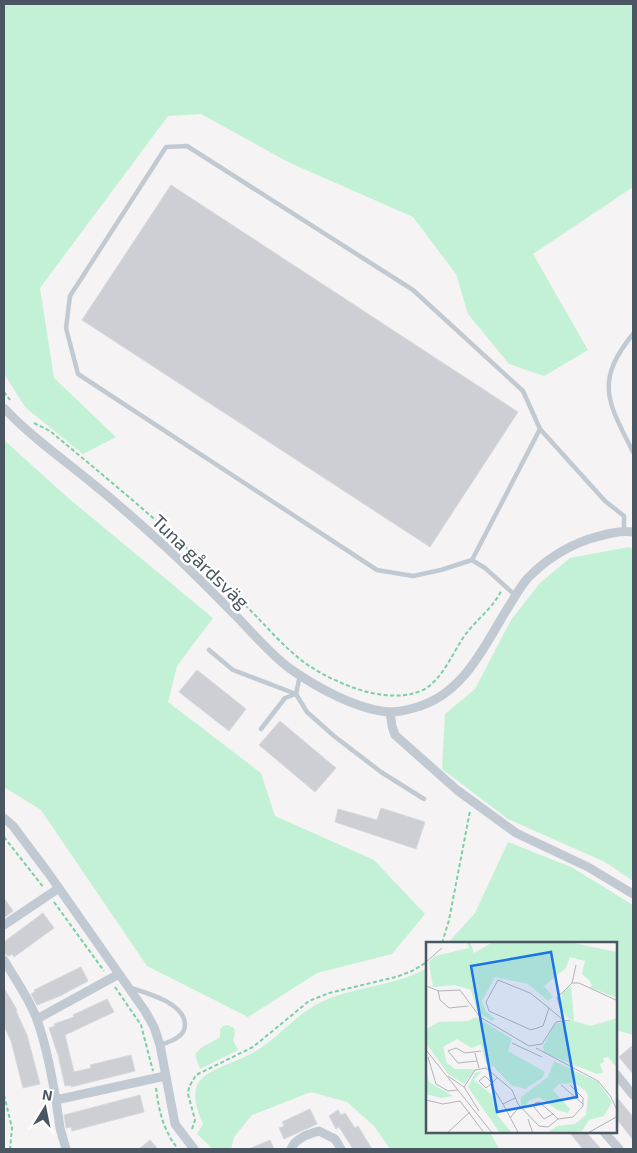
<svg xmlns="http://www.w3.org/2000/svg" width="637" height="1153" font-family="'Exo 2',sans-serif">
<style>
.green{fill:#c3f1d5}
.building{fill:#cdcfd5;stroke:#d7d9de}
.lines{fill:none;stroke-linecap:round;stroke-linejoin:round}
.path{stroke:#7ad0a6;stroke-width:2;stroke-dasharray:4 2.5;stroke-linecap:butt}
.lane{stroke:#c1cad2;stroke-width:4.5}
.street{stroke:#c1cad2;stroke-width:9}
.labels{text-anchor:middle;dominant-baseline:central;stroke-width:5;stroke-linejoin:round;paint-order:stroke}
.street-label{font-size:19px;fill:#4a5661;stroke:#fff}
.inset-road{fill:none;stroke:#b1b4b9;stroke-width:1}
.view{fill:#1a73e8;fill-opacity:0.15;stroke:#1a73e8;stroke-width:2.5}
.inset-edge{fill:none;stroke:#4a5661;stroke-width:2.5}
</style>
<rect width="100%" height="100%" fill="#f5f3f3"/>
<g class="green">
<polygon points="4,4 633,4 633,187 533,254 588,350 544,376 509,364 468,314 456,274 413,217 288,162 201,114 168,116 40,288 54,378 116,437 83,454 26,408 4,374"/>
<polygon points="4,440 67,497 213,618 177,666 168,702 261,773 275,816 374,860 425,914 392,954 317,973 248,1017 147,966 41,810 4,787"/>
<polygon points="629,547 633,549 633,881 605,862 508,819 442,769 445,714 475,689 511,620 540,583 570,558"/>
<polygon points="508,842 571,867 633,905 633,1035 616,1030 616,943 448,943 475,913"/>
<path d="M427 968V1132H490L499 1149H390L374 1126 347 1102 311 1092 252 1115 234 1137 231 1149H213L197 1134 203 1124C178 1069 218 1073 256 1051 281 1036 298 1011 326 1000 358 986 395 986 427 968Z"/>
<path d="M228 1025 234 1028 235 1034 233 1040 238 1050 200 1069 195 1055C200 1045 211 1044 220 1037V1030L223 1026Z"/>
</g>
<g class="building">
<polygon points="171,185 518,412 430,547 82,320"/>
<polygon points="197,670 246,709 229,731 179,692"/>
<polygon points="280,721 336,768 315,792 259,745"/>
<polygon points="381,808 425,822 416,849 335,822 338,809 377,820"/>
<polygon points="4,898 13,911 4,918"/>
<polygon points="43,913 54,928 14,957 12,954 9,956 4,954 4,942"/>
<polygon points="81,967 88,981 60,996 37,1005 31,994 35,992 34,990"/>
<polygon points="4,988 17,1010 16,1011 27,1035 40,1084 23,1088 11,1041 4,1026"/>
<polygon points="107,999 114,1012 65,1035 74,1072 91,1068 90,1065 131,1055 135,1071 71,1087 71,1085 65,1086 58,1055 49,1028 55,1026 54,1024 74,1017 73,1015"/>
<polygon points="633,1045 633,1074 619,1057"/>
<polygon points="140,1095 144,1112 72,1131 71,1127 66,1128 64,1115"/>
<polygon points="616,1096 633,1117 633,1140 616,1118"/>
<polygon points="310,1109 317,1124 284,1139 279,1128 284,1126 282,1122"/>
<polygon points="338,1110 341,1115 345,1113 355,1128 358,1126 372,1149 353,1149 339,1127 336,1129 329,1116"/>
<polygon points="569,1132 586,1132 601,1149 583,1149"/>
<polygon points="150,1140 158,1149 139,1149"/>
<polygon points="270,1140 274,1149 249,1149"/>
</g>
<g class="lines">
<g class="path">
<polyline points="4,392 10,400"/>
<path d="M34 423 50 431C104 476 159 521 210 570 226 586 242 602 258 618 274 635 291 654 311 667 338 684 378 701 411 694 416 693 424 690 428 687 445 674 453 652 465 635 476 620 493 608 501 591"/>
<polyline points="4,837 44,888"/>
<polyline points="54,902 104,971"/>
<polyline points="442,943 449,920 470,811"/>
<polyline points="115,987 141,1025 153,1071"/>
<path d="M156 1088C158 1104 161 1121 169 1135 171 1141 175 1143 177 1149"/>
<polyline points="4,1095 12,1128 10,1149"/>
<polyline points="192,1129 195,1120 188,1094 189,1087 196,1075 253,1047 309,1001 329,993 396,977 412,971 427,962"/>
</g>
<g class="lane">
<path d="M633 334C594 382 608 402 633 452"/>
<polyline points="540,429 523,391 413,290 187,146 166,147 70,296 66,328 78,374 377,570 413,576 441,570 472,560 540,429 605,501 624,516 624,531"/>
<polyline points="472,560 485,568 515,595"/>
<polyline points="209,650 233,670 296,694 307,712 334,736 381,772 424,799"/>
<polyline points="261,729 285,698 296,694 300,675"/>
<path d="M131 988C147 993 184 1003 185 1024 185 1029 183 1034 178 1037 173 1041 166 1043 160 1045"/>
</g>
<g class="street">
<path d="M4 408C32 438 66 461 98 488 122 507 146 529 169 550 193 572 216 596 239 619 255 636 271 654 289 668 316 687 357 710 390 712 398 712 407 710 414 708 464 695 484 646 509 606 515 597 520 587 527 579 544 561 566 547 589 539 603 535 619 530 633 532"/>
<polyline points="390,712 392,726 395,735 457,790 516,833 588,867 633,894"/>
<polyline points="4,818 13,826 49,874 145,1011 154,1027 160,1045 175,1124 194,1149"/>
<polyline points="4,925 59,888"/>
<path d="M4 960C15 979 28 997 36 1017 46 1044 51 1072 56 1100"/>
<polyline points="37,1019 119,974"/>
<polyline points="616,1074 633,1095"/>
<polyline points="604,1132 619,1149"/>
<polyline points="66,1149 60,1128 56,1100 165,1076"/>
<path d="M291 1149C295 1138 309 1134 319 1131L335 1139 341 1149"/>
</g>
</g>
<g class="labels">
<g class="street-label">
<text transform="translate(201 561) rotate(44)">Tuna gårdsväg</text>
</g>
</g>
<g transform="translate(426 942)">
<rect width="191" height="191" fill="#f5f3f3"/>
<path d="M41 0H44L48 11 67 0H143L191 10V56L163 45 166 44 163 38 156 32 159 19 144 15 140 26 118 44 127 55 122 59 102 42 69 35 56 59 60 70 69 77 66 79 51 69 45 48 29 43 7 45 3 20 9 14 43 6ZM145 44 148 79 165 84 191 76V126L182 115 177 116 178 120 174 122 177 131 171 132 118 111 117 104 129 82 146 78 140 75 135 65 136 50ZM50 75 86 97 82 109 119 130 116 136 99 147 85 143 68 125 60 122 55 102 46 106 31 97 17 105 21 121 29 127H50L38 142 22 132 0 101V87L13 80 42 79ZM128 119 172 140 186 160 178 174 163 178 156 189 119 192 131 184 149 182 160 173 162 154 159 148 148 141 133 142 127 148 144 167 142 171 131 168 113 155 102 159 100 166 95 163V155L122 135ZM0 123 3 140 27 154 15 156 0 152ZM56 129 48 138 66 153 71 173 86 191H74L42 145 49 131Z" fill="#c3f1d5"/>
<path class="inset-road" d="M0 20 16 6M146 41 150 23M0 44 13 49 34 48 54 75 103 104 116 102 130 80 144 78M12 48 14 58 23 66 42 64M123 66 104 51 72 38 60 60 63 69 105 88 117 84 123 66 136 77M138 77 131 56 146 41H153L192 59M86 101 116 115M110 106 172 139 185 155 192 170M0 108 67 192M49 111 53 126M2 115 10 142 22 149 32 148M51 119 32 121 22 109 30 106 39 111 55 109M22 134 38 145 53 169M66 141 60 146 53 139 59 134 66 141 72 135M65 143 77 162M135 143 157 162M38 145 49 128 60 126 86 148 92 162 113 184 122 185 132 177 127 172 118 177 108 165 109 161 113 160 127 172M89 156 77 162 93 192M0 158 17 162 34 159 59 192M84 176 94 164M102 177 107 192M132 177 147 175 157 164V156L144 143M20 192 44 170M160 192 192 174"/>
<path class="view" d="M125 10 151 155 71 170 45 24Z"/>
<rect width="191" height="191" class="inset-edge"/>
</g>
<rect width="637" height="1153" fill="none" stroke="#4a5661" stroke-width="10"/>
<g transform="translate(45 1108) rotate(10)" stroke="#ffffff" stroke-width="4" paint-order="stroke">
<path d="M0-4L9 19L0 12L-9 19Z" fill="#4a5661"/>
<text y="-8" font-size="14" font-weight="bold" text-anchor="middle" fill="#4a5661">N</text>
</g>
</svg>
